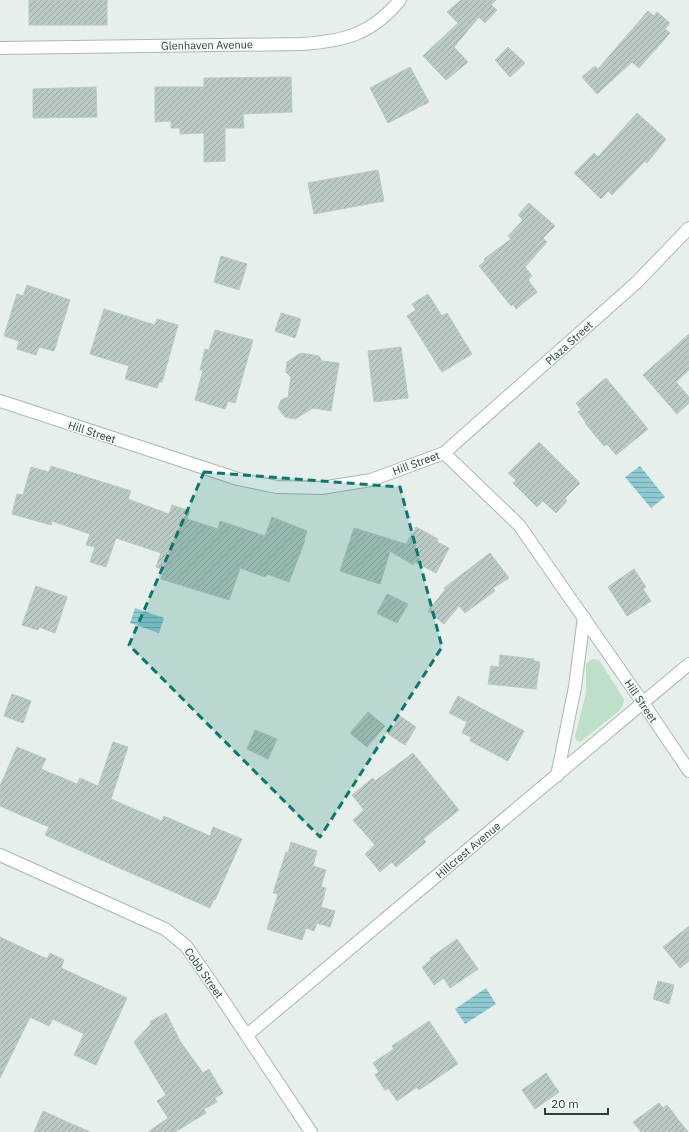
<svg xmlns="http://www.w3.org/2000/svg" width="689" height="1132" font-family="'IBM Plex Sans',sans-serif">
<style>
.grass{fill:#bfe0c8}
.water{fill:url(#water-rules)}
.building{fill:url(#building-hatch);stroke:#b8c9c2}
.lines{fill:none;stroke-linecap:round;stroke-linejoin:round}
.minor-casing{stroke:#a8b8b2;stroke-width:14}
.minor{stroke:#fff;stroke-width:12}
.marked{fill:#0f766e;fill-opacity:0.2;stroke:#0f766e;stroke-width:3;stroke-dasharray:8 5;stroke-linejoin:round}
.labels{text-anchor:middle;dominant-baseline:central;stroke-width:3;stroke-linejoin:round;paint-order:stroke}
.street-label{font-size:11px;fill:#24423a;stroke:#f7fbf9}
</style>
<defs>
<pattern id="water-rules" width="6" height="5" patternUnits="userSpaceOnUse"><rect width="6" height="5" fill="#8ec9d4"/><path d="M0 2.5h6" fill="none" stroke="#74a5ad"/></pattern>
<pattern id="building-hatch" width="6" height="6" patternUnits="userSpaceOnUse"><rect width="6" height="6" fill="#bbcac4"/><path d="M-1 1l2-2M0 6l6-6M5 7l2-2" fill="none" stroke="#98a6a0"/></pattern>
</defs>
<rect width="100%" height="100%" fill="#e6efeb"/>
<polygon class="grass" points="592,659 599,660 624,699 623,705 619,711 580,742 576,740 575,736 586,693 586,664"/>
<g class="water">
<polygon points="640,466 665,497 651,508 625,477"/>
<polygon points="135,608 164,618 159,633 130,623"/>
<polygon points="486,988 496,1004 465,1024 455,1009"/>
</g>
<g class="building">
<rect x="29" y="0" width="78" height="25"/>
<polygon points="461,0 496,0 491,5 497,10 485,23 479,17 454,47 468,62 446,80 423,56 458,23 447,12"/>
<polygon points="648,11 654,16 657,12 670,23 665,29 670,33 639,68 632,62 597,94 582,77 595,66 598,69"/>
<polygon points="508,47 525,63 510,77 495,60"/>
<polygon points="410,67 429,102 388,123 370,88"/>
<polygon points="291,77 292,112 243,114 244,128 225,128 225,161 204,162 204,133 180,134 180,128 171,128 171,121 155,122 155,87 204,87 204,78"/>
<polygon points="96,87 97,117 33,118 33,89"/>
<polygon points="637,113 666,139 647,163 645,161 612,195 608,191 601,199 574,173 594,153 598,157"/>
<polygon points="378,170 384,201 314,214 308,183"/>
<polygon points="529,203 555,226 543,238 547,242 525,267 532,276 528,280 537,292 516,309 513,304 511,306 479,266 485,261 484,259 511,239 508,236 523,220 518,215"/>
<polygon points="221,256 247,264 239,290 214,282"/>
<polygon points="27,285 70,300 54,351 39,347 36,355 17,349 19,341 4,336 17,294 23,296"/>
<polygon points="428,294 442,316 447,313 472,354 442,372 407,316 416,310 412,304"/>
<polygon points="104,309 155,325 157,319 178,325 162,382 159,382 157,388 125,379 129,366 90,354"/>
<polygon points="281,313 301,319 295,338 275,331"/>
<polygon points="215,330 253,340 235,403 228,401 225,409 195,400 203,370 200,370 205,349 209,350"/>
<polygon points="689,334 689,370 676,382 689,397 689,403 677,414 643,375"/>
<polygon points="401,347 408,398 374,402 368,351"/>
<polygon points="301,353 319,356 322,361 339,363 331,411 313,408 295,419 285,417 278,408 281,400 288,397 291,377 286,372 287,362"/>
<polygon points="606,378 648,429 616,455 607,444 604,446 585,423 586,422 578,412 581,410 576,403"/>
<polygon points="539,442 580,483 565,498 567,501 556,513 543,501 537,507 513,483 516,480 508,473"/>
<polygon points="51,466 131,491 128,499 169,514 172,505 190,511 187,519 218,529 220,521 265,536 272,517 307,531 304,540 305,540 289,582 267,574 265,577 240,568 229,600 161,579 164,570 156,567 161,553 116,538 106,567 90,562 95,547 86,545 90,534 52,521 51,525 12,514 17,494 23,495 31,467 49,472"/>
<polygon points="416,527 438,539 437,542 449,548 436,573 415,562 413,565 390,551 380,584 340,571 354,528 406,544"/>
<polygon points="490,553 509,578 493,588 495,591 465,613 459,606 444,624 428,611 445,590 444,588"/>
<polygon points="634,569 646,587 643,589 651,601 627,616 608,587"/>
<polygon points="36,586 67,597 55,633 39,627 38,630 22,625"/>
<polygon points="387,594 408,604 397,623 377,613"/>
<polygon points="500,655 534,659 534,661 540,662 536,689 488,684 491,666 499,667"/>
<polygon points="12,694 31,701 23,723 4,716"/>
<polygon points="458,696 524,731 508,761 470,741 471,737 462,733 467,722 449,713"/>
<polygon points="368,712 385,726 367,747 350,733"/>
<polygon points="400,716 416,727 405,745 388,734"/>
<polygon points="255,730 277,739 268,759 247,749"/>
<polygon points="113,742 128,747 111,799 162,821 164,816 210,836 213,827 242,839 215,900 214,899 210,908 45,835 49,827 0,806 0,786 17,747 46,759 41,769 77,784 80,778 98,786"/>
<polygon points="413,753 459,810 423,839 426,842 396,867 392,862 380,872 365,854 375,845 353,820 364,810 352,795 373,778 375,781"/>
<polygon points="291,842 317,851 313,866 326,870 321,887 326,888 321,907 335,911 330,927 317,923 314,931 306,928 302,940 267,929 278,894 273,893 286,852 288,853"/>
<polygon points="689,926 689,961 680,968 663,947"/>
<polygon points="0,937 47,959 50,953 64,960 61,968 127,998 96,1065 74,1055 84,1034 53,1019 49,1026 30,1017 0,1078"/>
<polygon points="457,939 478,969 450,988 444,978 434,985 422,967 431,960 430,958"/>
<polygon points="658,981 674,985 669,1004 653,999"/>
<polygon points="166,1013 180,1041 203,1073 209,1069 223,1093 215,1098 217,1102 204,1109 206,1113 175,1132 148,1132 168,1118 157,1101 166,1095 134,1042 150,1025 151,1021"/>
<polygon points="429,1021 458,1064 419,1090 417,1087 397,1101 388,1088 385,1090 375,1075 379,1072 373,1063 394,1049 392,1046"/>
<polygon points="546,1073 559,1092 535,1109 522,1090"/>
<polygon points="659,1103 663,1108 667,1105 688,1132 641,1132 633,1122"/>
<polygon points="43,1111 54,1116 90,1132 34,1132"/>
</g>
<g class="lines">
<g class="minor-casing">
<g id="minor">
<path d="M0 48 302 44C345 41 372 34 400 0"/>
<polyline points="0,401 238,479 277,487 321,488 371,480 444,453 636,283 689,228"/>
<polyline points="444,453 519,525 643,703 689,771"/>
<polyline points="557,776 575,687 584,617"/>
<polyline points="0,855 165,929 186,946 211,982 311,1132"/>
<polyline points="247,1035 689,664"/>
</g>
</g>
<use href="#minor" class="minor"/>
</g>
<path class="marked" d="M204 472 400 487 442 647 320 837 129 645Z"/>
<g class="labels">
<g class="street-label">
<text transform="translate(207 45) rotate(-1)">Glenhaven Avenue</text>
<text transform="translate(569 343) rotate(-42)">Plaza Street</text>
<text transform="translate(92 432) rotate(18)">Hill Street</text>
<text transform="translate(416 463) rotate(-20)">Hill Street</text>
<text transform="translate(641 701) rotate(56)">Hill Street</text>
<text transform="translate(468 850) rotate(-40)">Hillcrest Avenue</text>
<text transform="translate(204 973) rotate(55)">Cobb Street</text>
</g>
</g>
<path d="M545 1108v6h63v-6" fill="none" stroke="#24423a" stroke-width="2"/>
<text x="551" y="1108" font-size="12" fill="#24423a" stroke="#f7fbf9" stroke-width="3" paint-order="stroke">20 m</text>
</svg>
